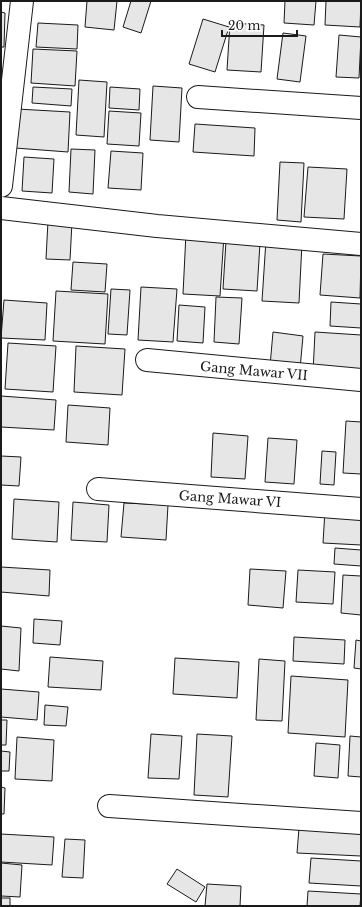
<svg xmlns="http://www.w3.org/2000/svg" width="362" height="907" font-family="'Libre Baskerville',serif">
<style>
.building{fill:#e6e6e6;stroke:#1a1a1a}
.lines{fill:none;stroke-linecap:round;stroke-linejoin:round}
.minor-casing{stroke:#1a1a1a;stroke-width:24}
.minor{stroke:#fff;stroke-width:22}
.labels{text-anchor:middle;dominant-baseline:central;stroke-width:3;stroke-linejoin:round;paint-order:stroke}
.street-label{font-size:13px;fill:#1a1a1a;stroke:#fff}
</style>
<rect width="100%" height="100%" fill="#fff"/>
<g class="building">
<polygon points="87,1 117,1 114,30 85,27"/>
<polygon points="131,1 151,1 141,33 123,27"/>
<polygon points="285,1 316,1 314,25 284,23"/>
<polygon points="326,1 361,1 360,27 325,25"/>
<polygon points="1,12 5,13 4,47 1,47"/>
<polygon points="203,19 229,27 215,72 189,64"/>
<polygon points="38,23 78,25 77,49 36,47"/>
<polygon points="230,23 264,25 261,72 227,70"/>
<polygon points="283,33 306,36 300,82 277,79"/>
<polygon points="339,35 361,37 359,78 336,77"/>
<polygon points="33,49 77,51 75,86 31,83"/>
<polygon points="79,80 107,82 104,137 76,135"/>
<polygon points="153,86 182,88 179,142 150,140"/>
<polygon points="33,87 72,89 71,106 32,103"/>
<polygon points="110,87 140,89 139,110 109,108"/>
<polygon points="17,109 70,112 68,152 15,148"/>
<polygon points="109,111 141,113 139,146 107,144"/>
<polygon points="195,124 255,128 254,156 193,152"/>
<polygon points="71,149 95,150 93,194 69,192"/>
<polygon points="111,151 143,153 141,190 108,188"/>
<polygon points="24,157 54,159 52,193 22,191"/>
<polygon points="280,162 304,163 301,222 277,220"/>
<polygon points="308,167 347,169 344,219 304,217"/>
<polygon points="48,221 72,222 70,260 46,259"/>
<polygon points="186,233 224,235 220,296 183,294"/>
<polygon points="266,240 302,243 299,303 262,301"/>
<polygon points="226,241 260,243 257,291 223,289"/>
<polygon points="323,254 361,256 360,298 320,295"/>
<polygon points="73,262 107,264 105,292 71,290"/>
<polygon points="141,287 177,289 173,342 138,340"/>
<polygon points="111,289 130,290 127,335 108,334"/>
<polygon points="56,291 108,294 105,344 53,341"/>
<polygon points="216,297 242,298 239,344 214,342"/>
<polygon points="4,300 47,303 45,340 1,338"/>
<polygon points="331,302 361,304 361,328 330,326"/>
<polygon points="179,305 205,307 203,343 177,341"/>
<polygon points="273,332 303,336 300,369 270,366"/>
<polygon points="315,332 361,335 361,375 313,372"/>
<polygon points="8,343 56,346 53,392 5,389"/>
<polygon points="76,346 125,349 122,395 74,392"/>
<polygon points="1,396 56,400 54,430 1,427"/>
<polygon points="68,405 110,408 108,445 66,442"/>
<polygon points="346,421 361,422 361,474 343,473"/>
<polygon points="213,433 248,436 245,479 211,477"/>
<polygon points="268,438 297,440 294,484 265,482"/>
<polygon points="322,451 336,452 334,485 320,484"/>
<polygon points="1,456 21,457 19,486 1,485"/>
<polygon points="14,499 59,502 57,542 12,539"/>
<polygon points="73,502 109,505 107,542 71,540"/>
<polygon points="124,503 168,505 166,540 121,537"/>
<polygon points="325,510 361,512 361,545 323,543"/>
<polygon points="335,548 361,550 361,566 334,564"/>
<polygon points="1,567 50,570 49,596 1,592"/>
<polygon points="250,569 286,571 283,608 248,605"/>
<polygon points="298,570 335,572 333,604 296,602"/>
<polygon points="343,575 361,576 361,615 341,613"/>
<polygon points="34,619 62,621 60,645 33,643"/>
<polygon points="1,626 21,628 19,671 1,669"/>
<polygon points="294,637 345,640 344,664 293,661"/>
<polygon points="356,640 361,641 361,669 354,668"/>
<polygon points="50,657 103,661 101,690 48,687"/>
<polygon points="175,658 239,662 237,698 173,694"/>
<polygon points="259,659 285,661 282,721 256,720"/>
<polygon points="291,676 348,680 345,737 288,733"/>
<polygon points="1,689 39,692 37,720 1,717"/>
<polygon points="45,705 68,707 66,726 44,725"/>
<polygon points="1,720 7,720 6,745 1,745"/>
<polygon points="151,734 182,736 179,779 148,778"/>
<polygon points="197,734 232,736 228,797 194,795"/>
<polygon points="350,736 361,737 361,777 348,776"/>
<polygon points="17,737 54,740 52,781 15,779"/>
<polygon points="316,743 340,745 338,778 314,776"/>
<polygon points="1,751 10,752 9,771 1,771"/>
<polygon points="1,787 5,788 4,814 1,814"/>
<polygon points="299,828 361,831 361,856 297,853"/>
<polygon points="1,834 54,837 52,865 1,862"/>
<polygon points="65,839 85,840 83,878 62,877"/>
<polygon points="311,858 361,861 361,886 309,883"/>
<polygon points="1,863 22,865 20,897 1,896"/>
<polygon points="177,869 205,887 196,902 167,884"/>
<polygon points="207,884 241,886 240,906 205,906"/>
<polygon points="308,891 361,894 360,906 307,906"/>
<rect x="1" y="898" width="9" height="8"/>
</g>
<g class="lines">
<g class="minor-casing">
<g id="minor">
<polyline points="198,97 361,108"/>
<polyline points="1,186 22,1"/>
<polyline points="1,208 157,226 361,244"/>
<polyline points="147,360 361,380"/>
<polyline points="98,489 361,509"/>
<polyline points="109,806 361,823"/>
</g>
</g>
<use href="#minor" class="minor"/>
</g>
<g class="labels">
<g class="street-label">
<text transform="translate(254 371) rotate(5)">Gang Mawar VII</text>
<text transform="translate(230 499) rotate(4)">Gang Mawar VI</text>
</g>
</g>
<rect width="362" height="907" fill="none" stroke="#1a1a1a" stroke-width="4"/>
<path d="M222 30v6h75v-6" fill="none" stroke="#1a1a1a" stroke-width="2"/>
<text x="228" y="30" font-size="12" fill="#1a1a1a" stroke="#ffffff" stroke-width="3" paint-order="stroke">20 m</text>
</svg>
